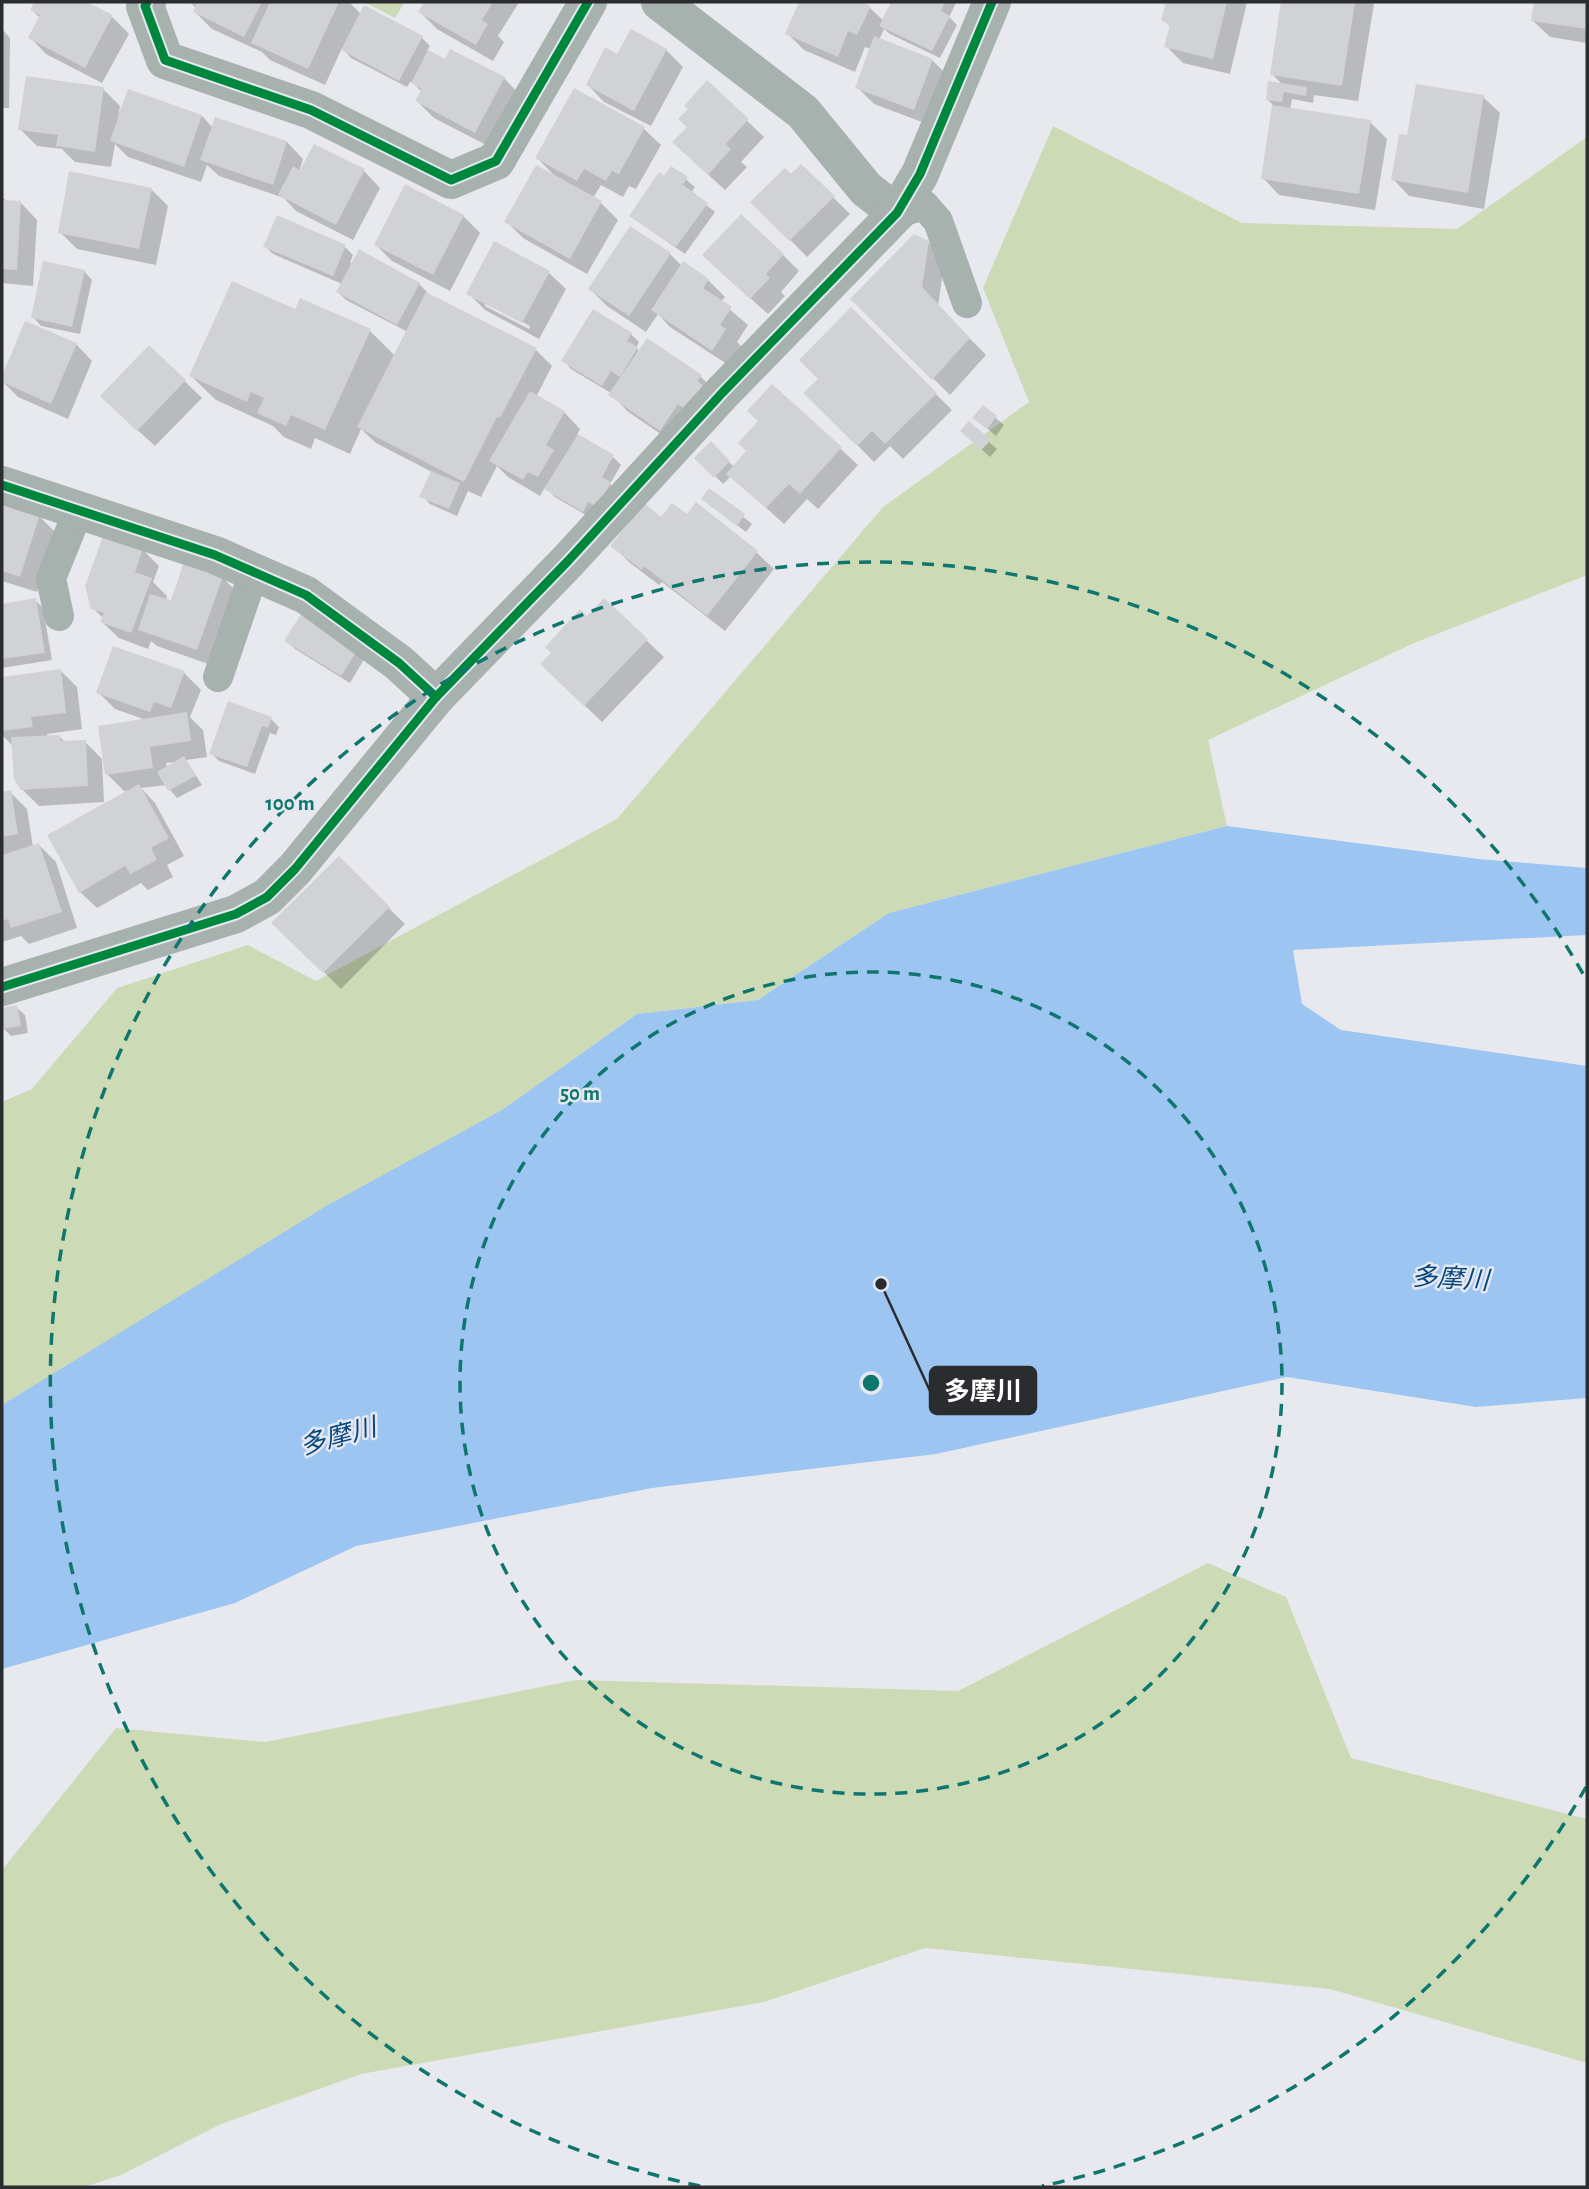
<svg xmlns="http://www.w3.org/2000/svg" width="1589" height="2189" font-family="'Alegreya Sans','Noto Sans JP',sans-serif">
<style>
.green{fill:#ccdbb5}
.water{fill:#9cc5f2}
.shadow{fill:#0003;fill-rule:evenodd}
.building{fill:#d1d2d5}
.lines{fill:none;stroke-linecap:round;stroke-linejoin:round}
.lane{stroke:#a7b1ae;stroke-width:30}
.street{stroke:#a7b1ae;stroke-width:38}
.cycleway-casing{stroke:#e5e8f1;stroke-width:13}
.cycleway{stroke:#00873e;stroke-width:9}
.ring{fill:none;stroke:#0f766e;stroke-width:3.5;stroke-dasharray:12 9}
.labels{text-anchor:middle;dominant-baseline:central;stroke-width:5;stroke-linejoin:round;paint-order:stroke}
.water-label{font-size:26px;font-style:italic;fill:#05467d;stroke:#e5e8f1}
.centre{fill:#0f766e;stroke:#e5e8f1;stroke-width:3.5}
.ring-label{font-size:21px;text-anchor:middle;font-weight:bold;fill:#0f766e;stroke:#e5e8f1;stroke-width:5;stroke-linejoin:round;paint-order:stroke}
.leader{fill:none;stroke:#2a2c2f;stroke-width:2.5}
.callout-dot{fill:#2a2c2f;stroke:#e5e8f1;stroke-width:2.5}
.callout{fill:#2a2c2f;stroke:#2a2c2f;stroke-width:2.5}
.callout-label{font-size:26px;text-anchor:middle;font-weight:bold;fill:#fff}
</style>
<rect width="100%" height="100%" fill="#e8e9ee"/>
<g class="green">
<polygon points="364,2 405,2 395,18"/>
<polygon points="1053,126 1242,223 1457,229 1587,137 1587,575 1414,643 1208,740 1227,826 889,913 758,1000 637,1014 502,1110 2,1405 2,1102 32,1089 117,988 248,945 316,981 617,819 883,507 1029,402 983,288"/>
<polygon points="1208,1563 1286,1597 1351,1758 1587,1819 1587,2063 1330,1989 925,1948 764,2002 361,2074 221,2124 121,2175 84,2187 2,2187 2,1870 116,1728 265,1742 576,1680 958,1691"/>
</g>
<polygon class="water" points="1227,826 1479,859 1587,868 1587,935 1293,950 1302,1004 1341,1030 1587,1066 1587,1398 1476,1407 1287,1377 936,1454 652,1488 356,1546 235,1603 2,1669 2,1405 328,1205 502,1110 637,1014 758,1000 889,913"/>
<g class="shadow">
<polygon points="36,2 84,2 112,17 129,34 102,83 46,54 30,37 40,18 32,10"/>
<polygon points="190,2 349,2 361,14 422,38 430,46 427,51 446,61 504,78 520,95 492,148 434,118 417,101 422,92 411,81 407,87 351,58 342,48 325,85 270,60 262,52 212,29 195,12 197,9"/>
<polygon points="426,2 516,2 518,4 498,36 504,42 493,61 437,29 420,12"/>
<polygon points="801,2 857,2 870,8 884,21 893,2 955,2 956,3 949,17 957,25 940,58 890,34 884,29 879,40 932,60 949,77 930,125 874,104 857,87 871,49 865,47 855,72 804,50 787,33"/>
<polygon points="1168,2 1247,2 1230,74 1183,63 1166,46 1171,27 1163,19"/>
<polygon points="1283,2 1372,2 1374,4 1358,101 1314,95 1313,103 1292,99 1290,110 1370,122 1387,139 1375,210 1279,195 1263,178 1274,106 1267,99 1283,85 1272,74"/>
<polygon points="1536,2 1587,2 1587,43 1550,37 1533,21"/>
<polygon points="2,29 10,38 9,108 2,108"/>
<polygon points="631,32 666,50 683,67 651,126 604,102 588,85 618,56"/>
<polygon points="707,83 764,137 741,162 747,167 725,190 691,159 689,109"/>
<polygon points="103,89 120,106 118,116 129,91 202,116 213,128 287,142 303,159 299,172 364,171 380,188 353,240 296,211 284,198 219,176 207,165 201,182 128,157 115,144 111,167 75,162 62,149 37,146 20,129"/>
<polygon points="575,90 644,129 661,145 636,189 629,186 623,197 601,185 593,198 601,203 618,220 587,274 523,238 506,221 556,177 537,158"/>
<polygon points="1483,97 1500,113 1484,209 1409,196 1393,179 1409,137"/>
<polygon points="801,166 850,214 807,257 753,202"/>
<polygon points="672,168 695,187 691,193 715,212 685,254 640,223 632,215 665,179"/>
<polygon points="151,189 168,206 156,265 77,249 60,232"/>
<polygon points="2,197 8,202 21,203 37,220 33,286 2,283 2,289"/>
<polygon points="463,216 480,233 450,291 392,261 376,245"/>
<polygon points="277,218 345,247 353,255 350,263 419,284 427,292 426,294 536,350 552,366 536,397 564,412 580,429 577,435 613,457 621,465 610,484 618,492 591,518 555,497 545,487 540,496 508,477 497,466 481,497 468,491 457,516 430,504 422,496 432,472 376,443 361,429 350,454 315,438 311,449 284,437 273,426 216,400 191,376 295,311 370,331 395,356 408,332 346,300 338,292 342,284 273,254 265,246"/>
<polygon points="928,242 945,259 938,306 986,355 950,395 853,299"/>
<polygon points="670,254 682,266 708,280 725,297 721,302 748,325 737,342 742,347 730,366 670,327 658,314 646,332 607,306 590,289"/>
<polygon points="783,255 799,271 781,292 785,296 768,314 721,272"/>
<polygon points="84,271 92,280 80,334 41,326 33,317"/>
<path d="M549 273 566 289 539 339 485 310 468 293ZM485 302 530 326 529 329 485 306Z"/>
<polygon points="851,310 952,410 903,459 890,446 874,462 806,393 820,379"/>
<polygon points="26,323 76,344 92,361 68,419 18,397 2,381"/>
<polygon points="631,334 639,342 636,348 640,352 700,376 717,393 678,446 627,411 611,393 571,369 564,361"/>
<polygon points="149,347 202,398 155,446 119,413"/>
<polygon points="772,386 858,465 818,509 807,499 784,524 731,476 723,484 697,458 711,444 734,467 749,451"/>
<polygon points="983,407 1004,425 996,436 983,425"/>
<polygon points="970,439 989,442 997,449 990,457"/>
<polygon points="710,490 752,524 746,532 703,499"/>
<polygon points="2,504 39,516 56,533 37,592 2,581"/>
<polygon points="696,505 757,553 774,569 725,631 662,582 659,585 629,562 613,546 661,519 687,517"/>
<polygon points="142,549 159,566 153,582 167,596 166,601 172,603 222,577 239,594 214,666 157,646 151,641 148,649 119,638 102,622 104,619 93,608"/>
<polygon points="35,600 43,608 52,660 2,668 2,605"/>
<polygon points="604,600 664,657 602,722 559,681 587,618"/>
<polygon points="287,641 366,656 350,683 295,649"/>
<polygon points="60,670 77,687 82,729 47,734 48,737 60,737 66,743 85,742 102,759 104,802 39,806 22,789 14,747 2,735 2,679"/>
<path d="M184 673 201 690 190 717 203 730 207 757 186 760 202 785 177 798 166 785 141 788 155 803 184 856 167 865 173 877 148 890 141 883 97 908 80 892 132 790 124 791 107 774 146 720 115 709 98 692ZM178 762 167 768 166 763Z"/>
<polygon points="271,719 279,727 276,735 270,733 255,774 219,761 211,753"/>
<polygon points="2,781 3,793 10,792 27,809 33,847 39,845 56,862 77,928 29,944 21,936 2,942"/>
<polygon points="339,859 405,924 341,989 274,923"/>
<polygon points="16,1007 25,1015 28,1033 11,1036 3,1028 2,1009"/>
</g>
<g class="building">
<polygon points="34,2 87,2 113,15 85,68 28,38 40,15 30,10"/>
<polygon points="190,2 262,2 244,37 193,12 196,5"/>
<polygon points="270,2 339,2 308,69 251,43"/>
<polygon points="424,2 493,2 482,20 488,24 476,45 418,12"/>
<polygon points="799,2 861,2 871,6 857,35 848,31 838,57 785,34"/>
<polygon points="891,2 945,2 941,11 950,16 932,51 879,26"/>
<polygon points="1166,2 1227,2 1213,59 1164,47 1170,25 1161,20"/>
<polygon points="1281,2 1355,2 1342,86 1270,75"/>
<polygon points="1534,2 1587,2 1587,29 1531,21"/>
<polygon points="364,5 423,36 399,81 341,50"/>
<polygon points="631,29 667,49 634,111 586,85 605,47 617,54"/>
<polygon points="874,36 933,59 914,110 855,88"/>
<polygon points="450,49 505,77 475,133 415,101 422,89 411,83 428,50 445,59"/>
<polygon points="26,76 104,87 95,152 56,146 58,135 18,130"/>
<polygon points="707,80 749,119 726,144 731,149 708,175 672,142 687,127 678,119 688,109 684,106"/>
<polygon points="1268,81 1307,87 1306,96 1284,92 1282,102 1266,100"/>
<polygon points="1416,84 1484,95 1468,193 1391,180 1399,134 1407,135"/>
<polygon points="574,88 645,127 619,174 612,171 606,181 584,169 577,181 535,158"/>
<polygon points="128,89 202,115 184,167 110,141"/>
<polygon points="1272,105 1371,120 1359,194 1261,179"/>
<polygon points="215,117 287,141 273,185 200,160"/>
<polygon points="314,144 365,169 336,225 278,195 293,166 300,170"/>
<polygon points="801,164 835,196 789,241 750,202 785,168 791,174"/>
<polygon points="536,165 602,201 570,259 504,222"/>
<polygon points="671,166 688,177 683,185 708,203 676,247 629,216 659,172 664,176"/>
<polygon points="69,171 152,188 139,249 58,233"/>
<polygon points="405,184 464,215 433,275 374,245"/>
<polygon points="2,200 21,201 17,270 2,269"/>
<polygon points="741,214 784,254 766,274 770,278 750,299 702,255"/>
<polygon points="277,215 346,245 333,276 263,247"/>
<polygon points="630,226 671,253 629,316 588,289"/>
<polygon points="914,234 929,241 922,287 970,338 932,380 850,299"/>
<polygon points="494,241 550,271 522,323 466,294"/>
<polygon points="359,249 420,283 397,325 336,292"/>
<polygon points="43,261 85,270 72,327 31,318"/>
<polygon points="683,261 709,279 703,288 732,307 720,325 726,329 712,351 651,310"/>
<polygon points="232,281 295,309 300,298 371,329 325,430 291,415 286,426 257,413 264,398 251,392 247,402 189,376"/>
<polygon points="426,292 537,348 500,418 497,417 464,482 357,427"/>
<polygon points="851,307 937,393 885,444 872,431 857,446 803,393 818,379 799,360"/>
<polygon points="593,309 632,333 627,341 638,347 620,377 611,371 602,386 561,361"/>
<polygon points="25,321 77,343 51,404 2,382 2,376"/>
<polygon points="647,338 702,375 697,381 703,385 686,410 678,404 660,431 608,395"/>
<polygon points="149,345 186,380 137,431 100,396"/>
<polygon points="772,384 842,447 800,494 789,484 766,508 726,474 746,451 738,443 758,421 747,411"/>
<polygon points="530,391 565,411 546,445 554,450 538,477 528,472 523,480 489,461"/>
<polygon points="983,405 997,416 987,429 972,418"/>
<polygon points="969,421 991,440 981,450 960,431"/>
<polygon points="578,434 614,455 602,477 611,482 597,507 588,502 583,512 544,489"/>
<polygon points="711,441 730,461 714,478 694,458"/>
<polygon points="431,471 460,483 449,509 419,497"/>
<polygon points="709,488 745,514 737,526 701,499"/>
<polygon points="2,502 40,514 20,577 2,571"/>
<polygon points="696,502 758,551 707,616 644,566 642,570 610,546 644,503 661,517 672,503 687,514"/>
<polygon points="104,534 143,548 135,572 152,578 131,633 100,622 104,613 91,609 85,586"/>
<polygon points="184,562 223,576 197,650 138,630 150,594 171,600"/>
<polygon points="36,598 45,653 2,659 2,604"/>
<polygon points="604,598 648,639 584,706 540,664 551,653 545,647 580,609 587,616"/>
<polygon points="303,611 360,646 341,676 284,641"/>
<polygon points="113,646 185,671 171,708 154,702 150,712 96,693"/>
<polygon points="61,669 66,713 31,717 33,727 2,731 2,677"/>
<polygon points="228,701 272,717 268,728 262,726 247,767 209,754"/>
<polygon points="187,712 191,741 150,747 153,768 105,775 98,726"/>
<polygon points="60,735 61,741 86,740 88,786 21,790 14,779 11,737"/>
<polygon points="184,756 196,776 168,791 157,772"/>
<polygon points="139,784 169,838 151,848 157,860 130,874 125,866 79,893 47,835"/>
<polygon points="11,790 18,834 2,837 2,792"/>
<polygon points="39,843 62,912 11,928 8,919 2,921 2,855"/>
<polygon points="339,856 390,907 323,973 271,923"/>
<polygon points="17,1005 21,1026 2,1029 2,1008"/>
</g>
<g class="lines">
<g class="lane">
<polyline points="897,213 924,205 938,221 967,303"/>
<polyline points="59,616 51,578 79,509"/>
<polyline points="218,677 254,572"/>
</g>
<g class="street">
<polyline points="147,2 145,6 165,60 311,110 451,180 496,161 588,2"/>
<polyline points="660,2 803,112 866,189 897,213"/>
<polyline points="2,485 215,555 306,595 399,663 436,697"/>
<polyline points="2,987 236,914 267,897 295,869 436,697 568,561 723,392 897,213 920,174 992,2"/>
</g>
<g class="cycleway-casing">
<g id="cycleway">
<polyline points="147,2 145,6 165,60 311,110 451,180 496,161 588,2"/>
<polyline points="2,485 215,555 306,595 399,663 436,697"/>
<polyline points="2,987 236,914 267,897 295,869 436,697 568,561 723,392 897,213 920,174 992,2"/>
</g>
</g>
<use href="#cycleway" class="cycleway"/>
</g>
<g class="ring">
<circle cx="871" cy="1383" r="411"/>
<path d="M1586 1787A821 821 0 0 1 1042 2186M700 2186A821 821 0 1 1 1586 979"/>
</g>
<g class="labels">
<g class="water-label">
<text transform="translate(1450 1279) rotate(3)">多摩川</text>
<text transform="translate(338 1437) rotate(-15)">多摩川</text>
</g>
</g>
<circle cx="871" cy="1383" r="10" class="centre"/>
<g class="ring-label">
<text x="290" y="810">100 m</text>
<text x="580" y="1100">50 m</text>
</g>
<path class="leader" d="M881 1284L930 1391"/>
<circle class="callout-dot" cx="881" cy="1284" r="7"/>
<rect class="callout" x="930" y="1367" width="106" height="47" rx="7"/>
<g class="callout-label">
<text x="983" y="1400">多摩川</text>
</g>
<rect width="1589" height="2189" fill="none" stroke="#2a2c2f" stroke-width="7"/>
</svg>
